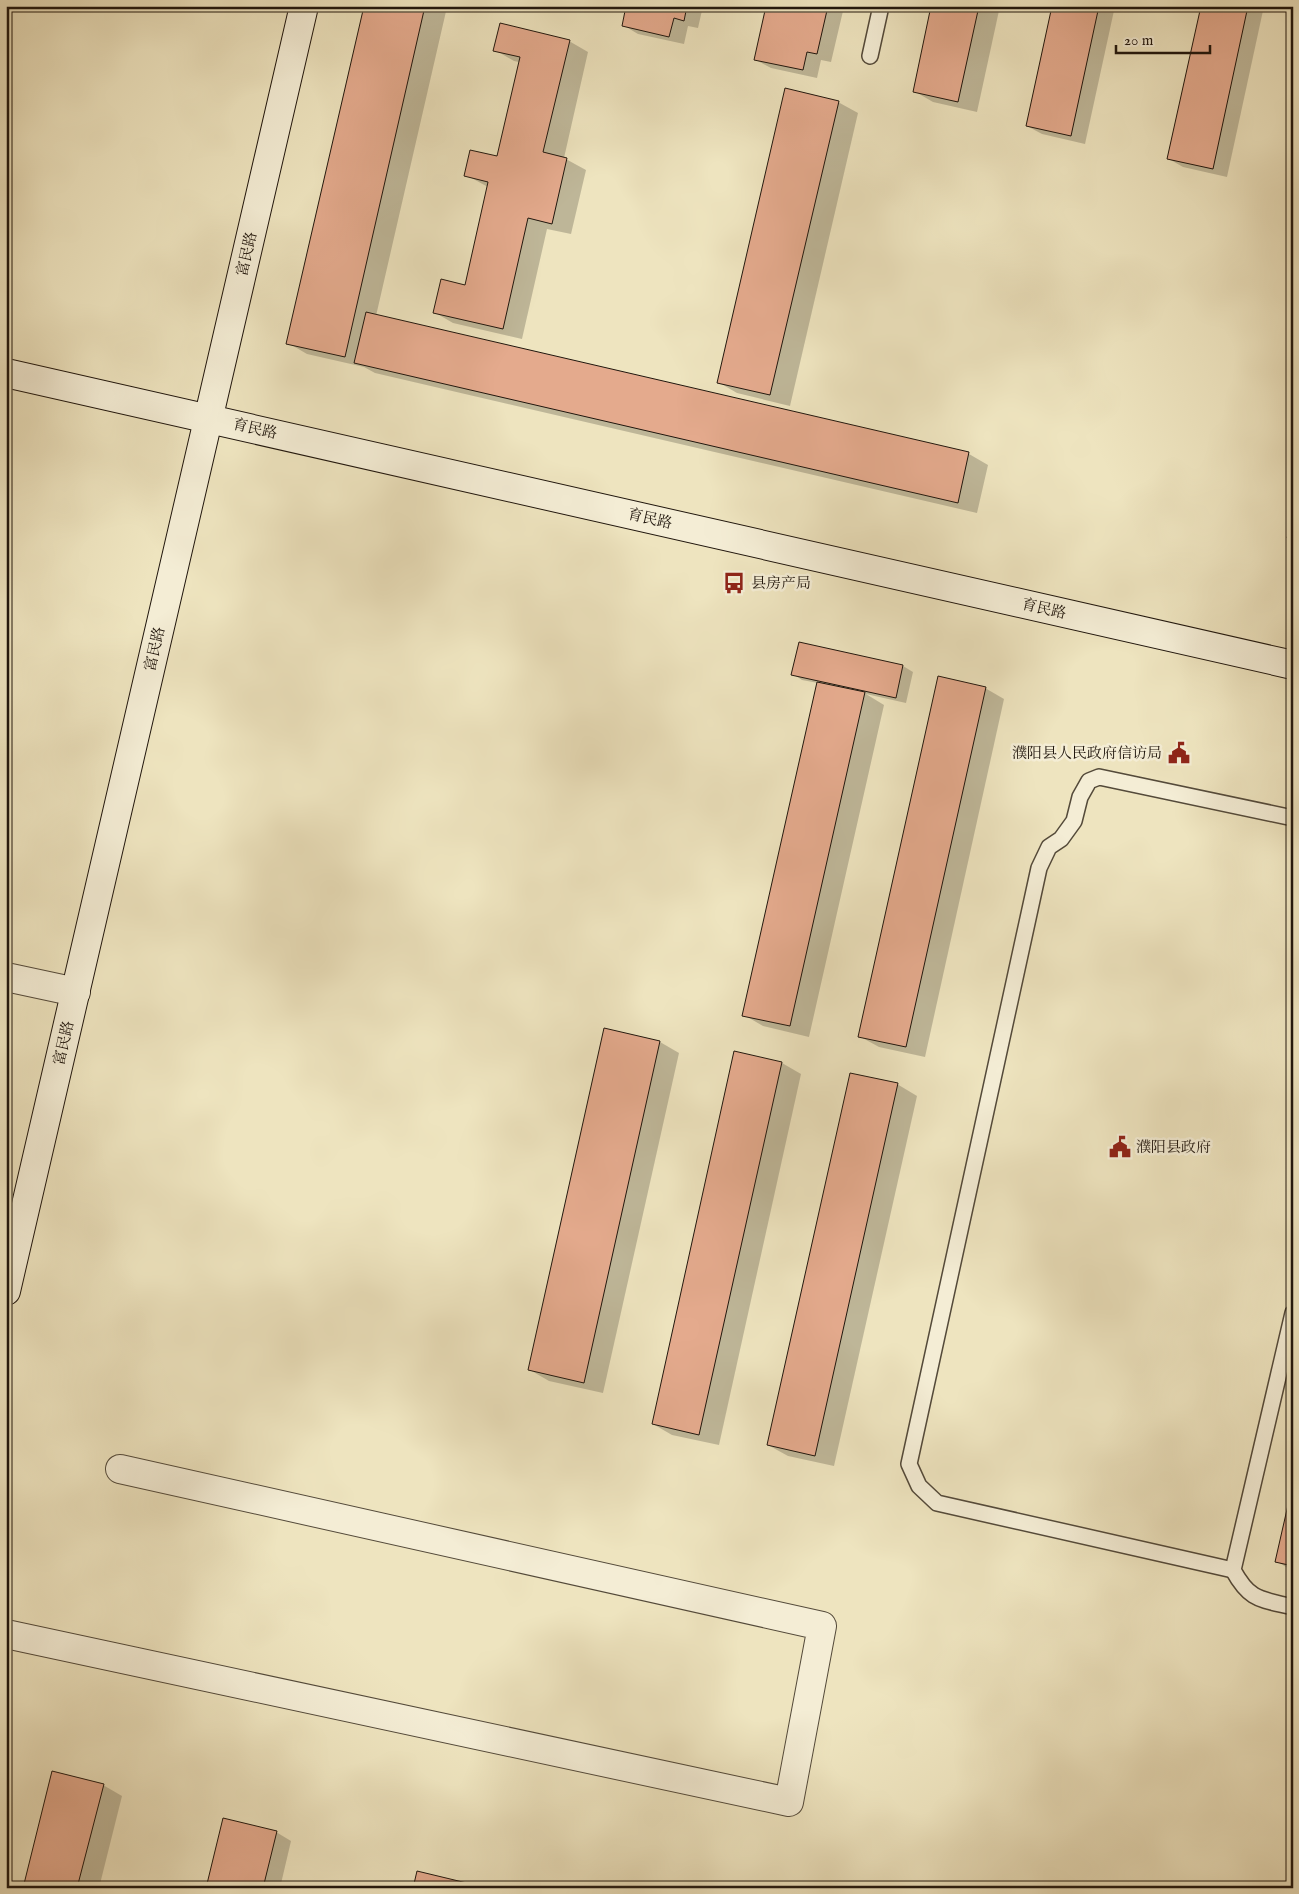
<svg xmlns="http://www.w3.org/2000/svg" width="1299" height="1894" font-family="'IM FELL English','Noto Serif SC',serif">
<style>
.shadow{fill:#0003}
.building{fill:#e4aa8d;stroke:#20160d}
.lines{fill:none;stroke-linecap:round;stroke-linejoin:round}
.lane-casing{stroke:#544a3a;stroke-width:18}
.street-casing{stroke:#544a3a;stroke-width:30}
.secondary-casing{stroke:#20160d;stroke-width:30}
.lane{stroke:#f4edd5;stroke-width:15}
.street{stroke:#f4edd5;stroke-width:28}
.secondary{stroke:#f4edd5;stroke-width:28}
.labels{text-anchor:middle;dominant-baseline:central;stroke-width:5;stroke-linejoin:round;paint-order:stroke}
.street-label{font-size:15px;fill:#20160d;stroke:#f4edd5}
.poi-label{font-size:15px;fill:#20160d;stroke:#f4edd5;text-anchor:start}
</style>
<rect width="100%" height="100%" fill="#eee4bf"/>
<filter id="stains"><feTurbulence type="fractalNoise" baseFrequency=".004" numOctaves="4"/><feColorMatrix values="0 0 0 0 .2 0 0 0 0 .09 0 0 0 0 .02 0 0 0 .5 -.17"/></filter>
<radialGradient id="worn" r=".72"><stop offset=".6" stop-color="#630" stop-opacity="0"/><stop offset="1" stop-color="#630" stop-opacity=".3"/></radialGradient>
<g class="shadow">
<polygon points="365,6 447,7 376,316 969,454 988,465 977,513 375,373 364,367 307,354 288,343"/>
<polygon points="627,6 703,6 698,28 688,26 684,44 638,34 623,25"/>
<polygon points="768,6 836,6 843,11 831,62 821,60 817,78 771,68 756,60"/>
<polygon points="933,6 1000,6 977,112 933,102 914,91"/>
<polygon points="1053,6 1115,6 1085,144 1042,134 1027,126"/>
<polygon points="1202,6 1264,6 1227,177 1183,167 1169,159"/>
<polygon points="569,41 588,52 564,158 586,170 571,234 547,229 522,339 453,323 434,312 465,286 488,187 466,175 498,158 519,62 514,61 495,50"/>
<polygon points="838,102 858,113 790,406 737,393 718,382"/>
<polygon points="800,643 903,666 913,672 906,703 866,694 884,705 809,1037 763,1026 744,1015 818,683 802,680 793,674"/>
<polygon points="985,688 1004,699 925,1057 879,1047 859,1036"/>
<polygon points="660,1042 679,1053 603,1393 549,1381 530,1370"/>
<polygon points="782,1063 801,1074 719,1445 672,1435 653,1424"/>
<polygon points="897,1084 917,1096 834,1466 788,1456 768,1445"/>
<polygon points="1293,1489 1293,1571 1276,1561"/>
<polygon points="103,1785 122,1796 99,1888 24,1888"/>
<polygon points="276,1832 291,1841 280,1888 207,1888"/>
</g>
<g class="building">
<polygon points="364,6 425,6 345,357 286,344"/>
<polygon points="626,6 687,6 684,21 674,18 669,37 622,26"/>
<polygon points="766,6 828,6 817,54 807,52 803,70 754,60"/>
<polygon points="931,6 979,6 958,102 913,92"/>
<polygon points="1052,6 1099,6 1071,136 1026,126"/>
<polygon points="1201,6 1248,6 1213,169 1167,159"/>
<polygon points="500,23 570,40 543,152 567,158 552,224 528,218 503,329 433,313 441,279 465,285 488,182 464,176 470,150 497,156 520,57 493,51"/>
<polygon points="785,88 839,101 770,395 717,383"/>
<polygon points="366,312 969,452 958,503 354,363"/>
<polygon points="1293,513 1293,539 1287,538"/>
<polygon points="799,642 903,665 896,698 791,675"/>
<polygon points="938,676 986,687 906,1047 858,1037"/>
<polygon points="817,682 865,692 790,1026 742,1016"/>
<polygon points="604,1028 660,1041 584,1383 528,1370"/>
<polygon points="734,1051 782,1062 699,1435 652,1424"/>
<polygon points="850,1073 898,1083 815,1456 767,1445"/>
<polygon points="1293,1483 1293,1566 1275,1562"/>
<polygon points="52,1771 104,1784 77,1888 23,1888"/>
<polygon points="223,1818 277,1831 263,1888 206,1888"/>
<polygon points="417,1871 471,1884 470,1888 413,1888"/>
</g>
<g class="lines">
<g class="lane-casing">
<g id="lane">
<polyline points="870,56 881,6"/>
<path d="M1293 1313 1233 1570C1250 1601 1260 1599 1293 1607"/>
<polyline points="1233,1570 937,1503 919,1486 909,1464 1039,868 1049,847 1061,839 1074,821 1080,797 1089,781 1099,777 1293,818"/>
</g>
</g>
<g class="street-casing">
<g id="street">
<polyline points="6,977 76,992"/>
<polyline points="6,1634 789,1802 822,1626 120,1469"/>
</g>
</g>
<g class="secondary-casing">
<g id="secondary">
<polyline points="6,373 1293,665"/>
<polyline points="6,1291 304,6"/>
</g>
</g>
<use href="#lane" class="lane"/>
<use href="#street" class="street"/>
<use href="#secondary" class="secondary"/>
</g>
<defs>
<g id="bus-bare" transform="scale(1.725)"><path d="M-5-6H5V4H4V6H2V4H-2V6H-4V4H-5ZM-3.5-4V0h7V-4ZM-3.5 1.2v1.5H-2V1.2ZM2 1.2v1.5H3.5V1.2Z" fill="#8f2418" stroke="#f4edd5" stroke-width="2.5" paint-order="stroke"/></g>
<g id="civic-bare" transform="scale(1.725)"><path d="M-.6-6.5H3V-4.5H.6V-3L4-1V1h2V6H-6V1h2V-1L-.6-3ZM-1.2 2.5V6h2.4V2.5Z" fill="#8f2418" stroke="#f4edd5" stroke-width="2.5" paint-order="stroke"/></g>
</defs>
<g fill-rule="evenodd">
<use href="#bus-bare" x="734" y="583"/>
<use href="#civic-bare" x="1179" y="753"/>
<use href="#civic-bare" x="1120" y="1147"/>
</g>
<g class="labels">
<g class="street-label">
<text transform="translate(247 254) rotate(-77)">富民路</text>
<text transform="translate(255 429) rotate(13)">育民路</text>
<text transform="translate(650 519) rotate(13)">育民路</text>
<text transform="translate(1044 609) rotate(13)">育民路</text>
<text transform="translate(155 649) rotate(-77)">富民路</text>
<text transform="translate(64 1043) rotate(-77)">富民路</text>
</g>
<g class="poi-label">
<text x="751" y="583">县房产局</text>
<text x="1162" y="753" text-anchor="end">濮阳县人民政府信访局</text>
<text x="1136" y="1147">濮阳县政府</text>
</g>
</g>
<rect width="1299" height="1894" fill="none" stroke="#eee4bf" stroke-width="25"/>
<rect x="8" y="8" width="1284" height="1879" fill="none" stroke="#20160d" stroke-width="2.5"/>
<rect x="12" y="12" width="1274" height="1869" fill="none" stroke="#20160d"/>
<path d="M1116 45v8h94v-8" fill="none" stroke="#20160d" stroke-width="2.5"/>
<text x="1124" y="45" font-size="15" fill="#20160d" stroke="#f4edd5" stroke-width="4" paint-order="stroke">20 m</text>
<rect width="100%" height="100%" filter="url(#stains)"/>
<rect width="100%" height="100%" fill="url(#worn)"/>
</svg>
